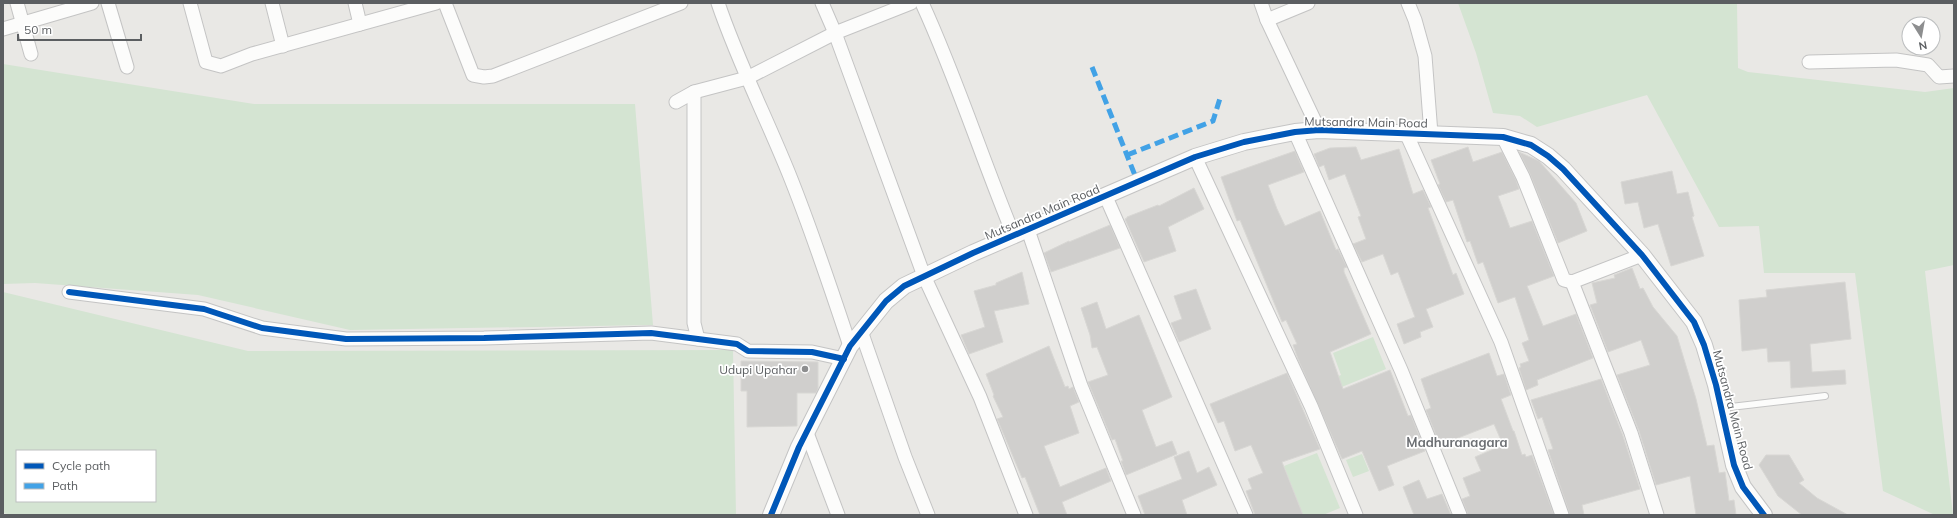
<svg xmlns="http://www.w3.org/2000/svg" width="1957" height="518" font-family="Mulish,sans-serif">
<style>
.green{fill:#d4e4d2;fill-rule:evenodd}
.building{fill:#d0cfcd;stroke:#d8d7d4}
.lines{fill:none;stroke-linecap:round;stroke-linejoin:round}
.service-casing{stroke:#c4c4c4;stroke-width:8}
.minor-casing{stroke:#c4c4c4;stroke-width:15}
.tertiary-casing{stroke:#c4c4c4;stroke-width:18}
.service{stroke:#fcfcfb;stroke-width:6}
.minor{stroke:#fcfcfb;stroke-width:13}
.tertiary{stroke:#fcfcfb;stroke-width:16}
.quiet{stroke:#42a2e6;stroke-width:5;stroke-dasharray:10 5;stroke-linecap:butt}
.cycleway-casing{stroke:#fff;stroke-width:8}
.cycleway{stroke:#0057b8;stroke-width:6}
.poi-dot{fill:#8d8e8f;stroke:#fff;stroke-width:1.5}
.labels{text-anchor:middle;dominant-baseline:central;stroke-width:3.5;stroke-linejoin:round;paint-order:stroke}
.street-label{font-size:12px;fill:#5b5e61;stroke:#fff}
.poi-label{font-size:12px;fill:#5b5e61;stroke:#fff;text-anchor:end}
.neighbourhood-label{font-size:13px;font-weight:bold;fill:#6c6f73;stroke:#fff}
</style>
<rect width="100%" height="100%" fill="#e9e8e5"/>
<g class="green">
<polygon points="1458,3 1737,3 1738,68 1748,72 1925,92 1954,88 1954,265 1925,271 1953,515 1935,515 1883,491 1855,273 1764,273 1759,226 1719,227 1647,95 1537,127 1520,116 1493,113 1476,53"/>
<polygon points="3,64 254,104 635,104 653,325 350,330 198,295 35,283 3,284"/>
<path d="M3 292 248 351 733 350 736 515H12L3 513ZM17 451H155V501H17Z"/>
<polygon points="1373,337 1386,369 1317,397 1311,387 1341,375 1333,353"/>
<polygon points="1317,453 1340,508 1323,515 1303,515 1284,466"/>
<polygon points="1362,454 1369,471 1353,477 1346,460"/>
</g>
<g class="building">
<polygon points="1356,147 1361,160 1399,149 1413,194 1423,190 1431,207 1428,208 1453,275 1456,273 1464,294 1426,309 1433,327 1420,332 1421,337 1404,344 1397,324 1415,317 1398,272 1391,275 1383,254 1362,262 1353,244 1366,239 1358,217 1361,216 1345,174 1329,180 1324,165 1319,167 1314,154 1330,148"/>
<polygon points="1468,147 1473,162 1502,152 1516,180 1519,189 1498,196 1510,228 1532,221 1554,276 1527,286 1543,326 1576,314 1593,358 1537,380 1538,385 1526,390 1519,368 1521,367 1520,364 1529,361 1522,343 1529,340 1515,297 1498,303 1483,262 1478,264 1470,241 1467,242 1453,200 1446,202 1438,185 1440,184 1431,160"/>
<polygon points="1295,151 1304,172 1268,185 1277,209 1285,226 1320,211 1336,250 1338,249 1347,267 1344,268 1344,272 1371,334 1330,352 1343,389 1390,370 1408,416 1411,415 1425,451 1387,466 1394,485 1379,491 1362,451 1342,459 1298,359 1293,345 1297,344 1286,320 1282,322 1240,220 1237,221 1221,177"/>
<polygon points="1519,152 1539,161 1576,203 1587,231 1558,243 1530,174"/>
<polygon points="1672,171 1677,194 1688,192 1694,216 1692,217 1704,256 1671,266 1658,224 1644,228 1638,202 1625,204 1621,182"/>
<polygon points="1194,188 1204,209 1168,227 1176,251 1144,262 1125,219 1127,218 1127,217 1158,205 1159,206"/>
<polygon points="1110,225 1120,248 1051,272 1044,253 1069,241 1069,242"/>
<polygon points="1632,268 1640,289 1643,288 1653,307 1677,336 1696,399 1707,446 1714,445 1719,473 1725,472 1729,501 1734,500 1736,515 1696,515 1690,476 1656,485 1639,431 1617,375 1650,365 1641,340 1608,352 1590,305 1597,303 1592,283 1615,278 1614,275"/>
<polygon points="1022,272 1029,304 994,311 1003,342 969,354 961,335 985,327 974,291 996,285 996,283"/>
<polygon points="1845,282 1851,339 1810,344 1812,372 1845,370 1846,384 1791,388 1790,361 1768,362 1767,348 1742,351 1739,300 1767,297 1766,290"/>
<polygon points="1196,289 1211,329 1179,342 1171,323 1182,319 1174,296"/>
<polygon points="1097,302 1106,329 1139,315 1172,397 1142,410 1156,447 1172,441 1177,454 1126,475 1121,461 1123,461 1115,439 1112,440 1088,382 1108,375 1097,347 1092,348 1090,335 1081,308"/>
<polygon points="1049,346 1065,387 1068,386 1069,389 1073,387 1079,402 1070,406 1079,433 1044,446 1060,487 1106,468 1111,481 1062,502 1067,515 1040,515 1025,477 1022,478 998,421 997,419 1003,417 993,396 994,395 986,374"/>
<polygon points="1489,353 1497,376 1504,374 1511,395 1501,399 1513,431 1514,431 1522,455 1525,454 1526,457 1532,455 1554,515 1468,515 1462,499 1470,496 1463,478 1481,471 1475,457 1503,445 1494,424 1440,445 1426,410 1431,408 1421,379"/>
<polygon points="741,361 818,362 818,389 816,393 797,393 797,426 747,427 747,391 741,391"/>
<polygon points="1287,373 1320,449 1282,462 1303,515 1255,515 1246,491 1252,489 1248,479 1263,473 1251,445 1235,451 1224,421 1218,423 1210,404"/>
<polygon points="1601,379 1623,436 1640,489 1582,505 1584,515 1570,515 1548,450 1553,449 1542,417 1538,419 1531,400"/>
<polygon points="1189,451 1197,473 1209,467 1217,485 1182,500 1187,515 1145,515 1138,496 1182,479 1174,457"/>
<polygon points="1766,455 1789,455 1804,480 1799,483 1817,498 1848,515 1802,515 1778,496 1759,465"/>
<polygon points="1419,480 1427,499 1442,494 1451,515 1414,515 1403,487"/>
</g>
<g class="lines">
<g class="service-casing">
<polyline id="service" points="1722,408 1825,396"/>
</g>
<g class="minor-casing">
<g id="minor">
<polyline points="17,3 31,54"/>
<polyline points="108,3 127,67"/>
<polyline points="190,3 206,62 221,66 252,54 436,3"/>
<polyline points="272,3 283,46"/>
<polyline points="355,3 360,24"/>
<polyline points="445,3 473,75 484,77 493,76 681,3"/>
<path d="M718 3C738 62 766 117 789 174 812 231 831 289 850 346"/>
<polyline points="822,3 835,33 924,276 980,397 1026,515"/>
<path d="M922 3C957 79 982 159 1014 236"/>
<polyline points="1261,3 1267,20 1319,130"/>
<polyline points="1408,3 1415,20 1425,56 1431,134"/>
<polyline points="1267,20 1308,3"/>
<polyline points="3,29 92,3"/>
<polyline points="1809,62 1896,60 1928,65 1939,77 1954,76"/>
<polyline points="694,92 694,323 698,339"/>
<polyline points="676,102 694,92 747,78 835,33 911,3"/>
<polyline points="1295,132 1401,370 1460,515"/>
<polyline points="1406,133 1501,342 1562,515"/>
<polyline points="1503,137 1523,177 1564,280 1572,282 1642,255"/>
<polyline points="1195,157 1311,406 1356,515"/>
<polyline points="1106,197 1246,515"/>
<polyline points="1028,230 1081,386 1134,515"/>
<polyline points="1572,282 1631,433 1657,515"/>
<polyline points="69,292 204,309 262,328 346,339 484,338 651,333 737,344 748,351 812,352 844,359"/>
<polyline points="861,331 905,457 928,515"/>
<polyline points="807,433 838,515"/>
</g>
</g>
<g class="tertiary-casing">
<polyline id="tertiary" points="771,515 799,447 850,346 886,301 904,286 973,253 1195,157 1244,142 1295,132 1319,130 1503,137 1531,145 1548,156 1563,169 1642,255 1694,322 1704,345 1716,385 1734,465 1743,487 1764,515"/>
</g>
<use href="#service" class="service"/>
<use href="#minor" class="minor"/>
<use href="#tertiary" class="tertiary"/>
<g class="quiet">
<polyline points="1092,67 1138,183"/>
<polyline points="1127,155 1213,121 1221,95"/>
</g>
<g class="cycleway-casing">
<g id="cycleway">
<polyline points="69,292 204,309 262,328 346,339 484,338 651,333 737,344 748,351 812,352 844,359"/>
<polyline points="771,515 799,447 850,346 886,301 904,286 973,253 1195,157 1244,142 1295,132 1319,130 1503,137 1531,145 1548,156 1563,169 1642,255 1694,322 1704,345 1716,385 1734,465 1743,487 1764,515"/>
</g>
</g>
<use href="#cycleway" class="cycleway"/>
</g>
<circle class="poi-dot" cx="805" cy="369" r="4"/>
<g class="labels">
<g class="street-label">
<text transform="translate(1366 122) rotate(1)">Mutsandra Main Road</text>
<text transform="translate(1042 212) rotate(-23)">Mutsandra Main Road</text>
<text transform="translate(1733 410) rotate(75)">Mutsandra Main Road</text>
</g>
<g class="poi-label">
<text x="797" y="369">Udupi Upahar</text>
</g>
<g class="neighbourhood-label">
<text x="1457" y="442">Madhuranagara</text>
</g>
</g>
<rect width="1957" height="518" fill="none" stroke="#5b5e61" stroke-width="8"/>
<rect x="16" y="450" width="140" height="52" fill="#ffffff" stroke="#bdbfc0"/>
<rect x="24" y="463" width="20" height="6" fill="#0057b8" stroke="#bdbfc0"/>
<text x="52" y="470" font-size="12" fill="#5b5e61">Cycle path</text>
<rect x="24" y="483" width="20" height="6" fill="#42a2e6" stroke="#bdbfc0"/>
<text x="52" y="490" font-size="12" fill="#5b5e61">Path</text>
<g transform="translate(1921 36) rotate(169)"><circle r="19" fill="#ffffff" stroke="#bdbfc0"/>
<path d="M0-3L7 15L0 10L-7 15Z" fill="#8d8e8f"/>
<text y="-6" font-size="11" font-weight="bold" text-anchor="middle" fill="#5b5e61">N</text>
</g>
<path d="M18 34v6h123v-6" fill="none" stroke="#5b5e61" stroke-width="2"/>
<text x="24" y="34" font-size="12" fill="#5b5e61" stroke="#ffffff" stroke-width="3" paint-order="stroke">50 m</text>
</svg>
